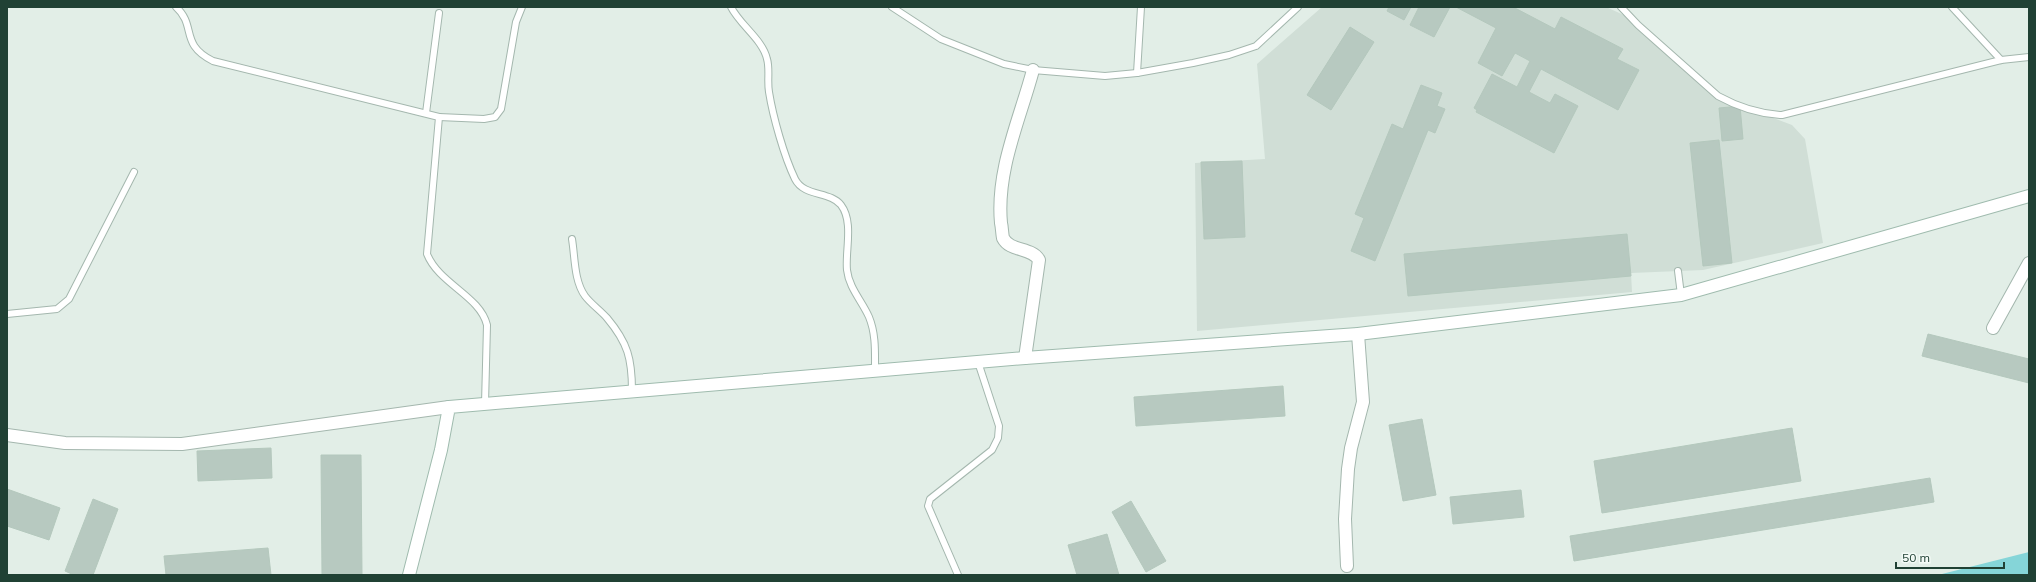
<svg xmlns="http://www.w3.org/2000/svg" width="2036" height="582" font-family="Mulish,sans-serif">
<style>
.built{fill:#d0ded6}
.water{fill:#85d5d8}
.building{fill:#b7c9c0;stroke:#b4c8bd}
.lines{fill:none;stroke-linecap:round;stroke-linejoin:round}
.lane-casing{stroke:#a4b7ae;stroke-width:8}
.street-casing{stroke:#a4b7ae;stroke-width:14}
.secondary-casing{stroke:#9fbbae;stroke-width:14}
.lane{stroke:#fff;stroke-width:6}
.street{stroke:#fff;stroke-width:12}
.secondary{stroke:#fff;stroke-width:12}
</style>
<rect width="100%" height="100%" fill="#e2eee7"/>
<polygon class="built" points="1322,7 1606,7 1626,16 1721,99 1792,125 1805,139 1823,243 1703,270 1631,273 1632,292 1197,331 1195,163 1265,159 1257,64"/>
<polygon class="water" points="2029,552 2029,575 1938,575"/>
<g class="building">
<polygon points="1389,7 1411,7 1404,20 1387,11"/>
<polygon points="1419,7 1450,7 1434,37 1410,25"/>
<polygon points="1456,7 1513,7 1555,29 1561,17 1623,49 1617,59 1639,70 1618,110 1541,69 1529,92 1550,103 1555,94 1578,106 1554,153 1476,112 1477,110 1474,108 1492,74 1517,87 1530,61 1515,53 1502,76 1478,63 1496,28"/>
<polygon points="1350,27 1374,42 1331,110 1307,95"/>
<polygon points="1421,85 1442,93 1437,106 1445,109 1435,133 1428,130 1375,261 1351,251 1364,218 1355,214 1392,124 1403,129"/>
<polygon points="1740,106 1743,139 1722,141 1719,108"/>
<polygon points="1719,140 1732,263 1703,266 1690,143"/>
<polygon points="1242,161 1245,237 1204,239 1201,162"/>
<polygon points="1627,234 1631,276 1408,296 1404,254"/>
<polygon points="1928,334 2029,359 2029,383 1922,356"/>
<polygon points="1283,386 1285,416 1136,426 1134,397"/>
<polygon points="1422,419 1436,495 1403,501 1389,425"/>
<polygon points="1792,428 1801,481 1602,513 1594,461"/>
<polygon points="271,448 272,478 198,481 197,451"/>
<polygon points="321,455 361,455 362,575 322,575"/>
<polygon points="1930,478 1934,502 1574,561 1570,536"/>
<polygon points="7,489 60,508 49,540 7,526"/>
<polygon points="1521,490 1524,517 1453,524 1450,497"/>
<polygon points="93,499 118,509 93,575 74,575 65,571"/>
<polygon points="1131,501 1166,561 1146,572 1112,512"/>
<polygon points="1107,534 1119,575 1077,575 1068,545"/>
<polygon points="268,548 271,575 166,575 164,556"/>
</g>
<g class="lines">
<g class="lane-casing">
<g id="lane">
<path d="M176 7C197 26 179 44 213 61L439 117 427 254C439 284 480 296 487 325L485 404"/>
<path d="M731 7C740 25 763 40 767 59 770 69 767 81 769 92 773 117 784 156 795 179 804 197 830 191 841 205 854 222 845 251 847 270 849 288 862 301 869 317 876 334 875 352 875 370"/>
<polyline points="892,7 941,39 1004,64 1033,70 1105,76 1137,73 1193,63 1229,55 1256,46 1298,7"/>
<path d="M1621 7 1638 25 1718 96C1738 107 1760 114 1782 115L2001 60 2029 57"/>
<polyline points="1952,7 2001,60"/>
<polyline points="1137,73 1141,7"/>
<polyline points="426,113 439,13"/>
<polyline points="439,117 484,119 495,117 501,109 516,22 522,7"/>
<path d="M572 239C575 257 574 281 585 296 591 304 600 310 607 318 628 343 632 359 632 391"/>
<polyline points="1678,271 1681,295"/>
<polyline points="7,314 57,309 69,299 134,172"/>
<polyline points="958,575 928,506 930,499 992,450 998,438 999,426 978,362"/>
</g>
</g>
<g class="street-casing">
<g id="street">
<polyline points="1993,328 2029,263"/>
<path d="M1025 358 1039 260C1032 247 1010 252 1003 238 1002 233 1002 227 1001 223 996 170 1020 119 1033 70"/>
<polyline points="7,435 65,443 182,444 449,407"/>
<polyline points="1347,566 1345,519 1348,469 1351,448 1363,402 1358,334"/>
</g>
</g>
<g class="secondary-casing">
<polyline id="secondary" points="409,575 441,450 449,407 1025,358 1358,334 1681,295 2029,196"/>
</g>
<use href="#lane" class="lane"/>
<use href="#street" class="street"/>
<use href="#secondary" class="secondary"/>
</g>
<rect width="2036" height="582" fill="none" stroke="#204134" stroke-width="16"/>
<path d="M1896 562v6h108v-6" fill="none" stroke="#204134" stroke-width="2"/>
<text x="1902" y="562" font-size="12" fill="#204134" stroke="#f3faf6" stroke-width="3" paint-order="stroke">50 m</text>
</svg>
